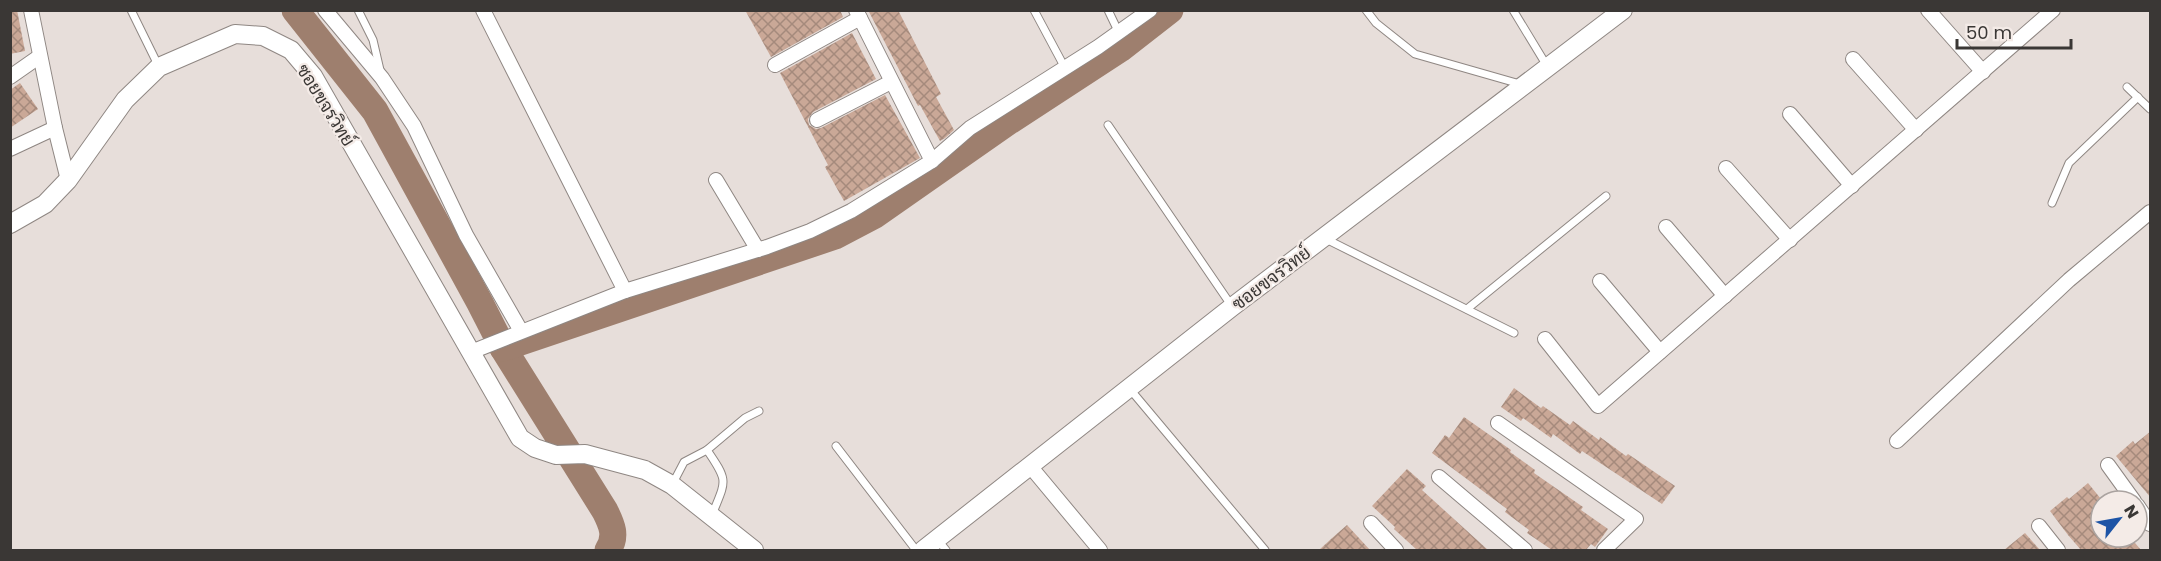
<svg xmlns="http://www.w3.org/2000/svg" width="2161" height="561" font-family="Poppins,Sarabun,sans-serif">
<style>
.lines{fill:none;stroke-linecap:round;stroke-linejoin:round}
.river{stroke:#9e7f6e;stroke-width:27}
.building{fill:url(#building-cross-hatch)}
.lane-casing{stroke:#8f8783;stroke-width:9}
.street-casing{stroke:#8f8783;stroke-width:16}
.secondary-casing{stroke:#8f8783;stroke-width:20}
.lane{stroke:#fff;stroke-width:7}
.street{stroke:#fff;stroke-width:14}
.secondary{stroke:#fff;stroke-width:18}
.labels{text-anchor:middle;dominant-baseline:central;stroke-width:4.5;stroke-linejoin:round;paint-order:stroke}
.street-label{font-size:18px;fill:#3a3735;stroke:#f4ebe7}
</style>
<defs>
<pattern id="building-cross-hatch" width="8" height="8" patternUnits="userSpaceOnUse" patternTransform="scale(1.5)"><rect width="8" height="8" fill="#caa897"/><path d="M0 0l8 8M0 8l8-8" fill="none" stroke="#a58a7c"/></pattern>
</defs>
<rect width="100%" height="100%" fill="#e7deda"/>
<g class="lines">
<g class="river">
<path d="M295 10 375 111 480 303 503 348 605 511C612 525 617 536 608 550"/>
<polyline points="503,348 835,236 875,215 1008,122 1120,49 1170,10"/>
</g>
</g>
<g class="building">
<polygon points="10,10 17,10 25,51 10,54"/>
<polygon points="745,10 840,10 843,17 771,57"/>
<polygon points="868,10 898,10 941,94 936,97 954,130 945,138 940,141 920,105 918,106"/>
<polygon points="852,33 876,79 813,112 808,119 809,125 816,129 821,128 885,95 920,158 844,201 825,167 828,165 780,73"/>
<polygon points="20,83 38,109 10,128 10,90"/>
<polygon points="1514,388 1541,408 1543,406 1570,425 1573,421 1599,440 1600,437 1626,456 1628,454 1675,486 1662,504 1582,451 1580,454 1553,434 1551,438 1523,418 1521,421 1501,407"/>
<polygon points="1464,417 1511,450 1510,452 1535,470 1534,473 1583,507 1581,510 1608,529 1595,547 1591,544 1586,550 1552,550 1527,533 1529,530 1505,512 1507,509 1432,453 1445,435 1449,438"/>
<polygon points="2151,431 2151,498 2116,456 2133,441 2135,444"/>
<polygon points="1407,469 1426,486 1422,490 1488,550 1417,550 1394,529 1395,527 1372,506"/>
<polygon points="2088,483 2101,499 2101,537 2130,537 2141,550 2081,550 2068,535 2050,511 2067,497 2069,499"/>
<polygon points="1347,525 1370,550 1319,550 1331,539"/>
<polygon points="2025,533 2040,550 2004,550"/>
</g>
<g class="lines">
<g class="lane-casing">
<g id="lane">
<polyline points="131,10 159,67"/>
<polyline points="358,10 373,40 380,70"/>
<polyline points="1034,10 1065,68"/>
<polyline points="1108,10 1119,33"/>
<polyline points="1366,10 1376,23 1415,54 1520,84"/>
<polyline points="1513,10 1547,66"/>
<polyline points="2127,87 2150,109"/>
<polyline points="1108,125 1231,305"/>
<polyline points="2052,203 2069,163 2138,97"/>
<polyline points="1326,239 1514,333"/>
<polyline points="1467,309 1606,196"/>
<polyline points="1129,388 1265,550"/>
<polyline points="836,446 916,550"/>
<path d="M707 450C729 482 726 480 712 515"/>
<polyline points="672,485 684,462 707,450 745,418 759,411"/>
<polyline points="937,539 946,550"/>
</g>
</g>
<g class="street-casing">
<g id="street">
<polyline points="31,10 55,128 68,180"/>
<polyline points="325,10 382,78 414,126 466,235 521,331"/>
<polyline points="483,10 625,291"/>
<polyline points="856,10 932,161"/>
<polyline points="1928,10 1983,72"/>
<polyline points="1853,59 1916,130"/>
<polyline points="775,65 860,18"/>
<polyline points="10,77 40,56"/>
<polyline points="1790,114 1852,186"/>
<polyline points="817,120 891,82"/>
<polyline points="10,149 55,128"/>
<polyline points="1726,168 1790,240"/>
<polyline points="716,180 758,250"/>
<polyline points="1666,227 1725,296"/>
<polyline points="1600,281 1660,352"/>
<polyline points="1545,339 1598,406 2053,10"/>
<polyline points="471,352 625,291 767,247 810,231 851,211 932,161 970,128 1098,47 1150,10"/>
<polyline points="1498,423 1636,519 1604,550"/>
<polyline points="1897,441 2069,280 2150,212"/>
<polyline points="2108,465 2134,501"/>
<polyline points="1030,466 1100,550"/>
<polyline points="1439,477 1525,550"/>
<polyline points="2137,505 2150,524"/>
<polyline points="1371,523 1396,550"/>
<polyline points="2039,526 2058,550"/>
</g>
</g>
<g class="secondary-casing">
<g id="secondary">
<polyline points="10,224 45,204 68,180 125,100 159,67 235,34 263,36 291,50 313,76 520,438 535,448 556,455 585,454 645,470 672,485 754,550"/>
<polyline points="923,550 1232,307 1623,10"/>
</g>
</g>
<use href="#lane" class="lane"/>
<use href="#street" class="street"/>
<use href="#secondary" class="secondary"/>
</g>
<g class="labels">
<g class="street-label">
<text transform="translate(326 105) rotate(58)">ซอยขจรวิทย์</text>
<text transform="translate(1271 278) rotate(-37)">ซอยขจรวิทย์</text>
</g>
</g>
<rect width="2161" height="561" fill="none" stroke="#3a3735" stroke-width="24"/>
<g transform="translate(2119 519) rotate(59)"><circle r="28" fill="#f4ebe7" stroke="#aaa3a0" stroke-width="1.5"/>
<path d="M0-4.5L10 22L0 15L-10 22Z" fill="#1d54a6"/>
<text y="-9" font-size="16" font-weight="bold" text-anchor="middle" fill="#3a3735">N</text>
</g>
<path d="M1957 39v9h114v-9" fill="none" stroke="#3a3735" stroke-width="3"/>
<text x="1966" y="39" font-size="18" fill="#3a3735" stroke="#f4ebe7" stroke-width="4.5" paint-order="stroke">50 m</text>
</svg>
